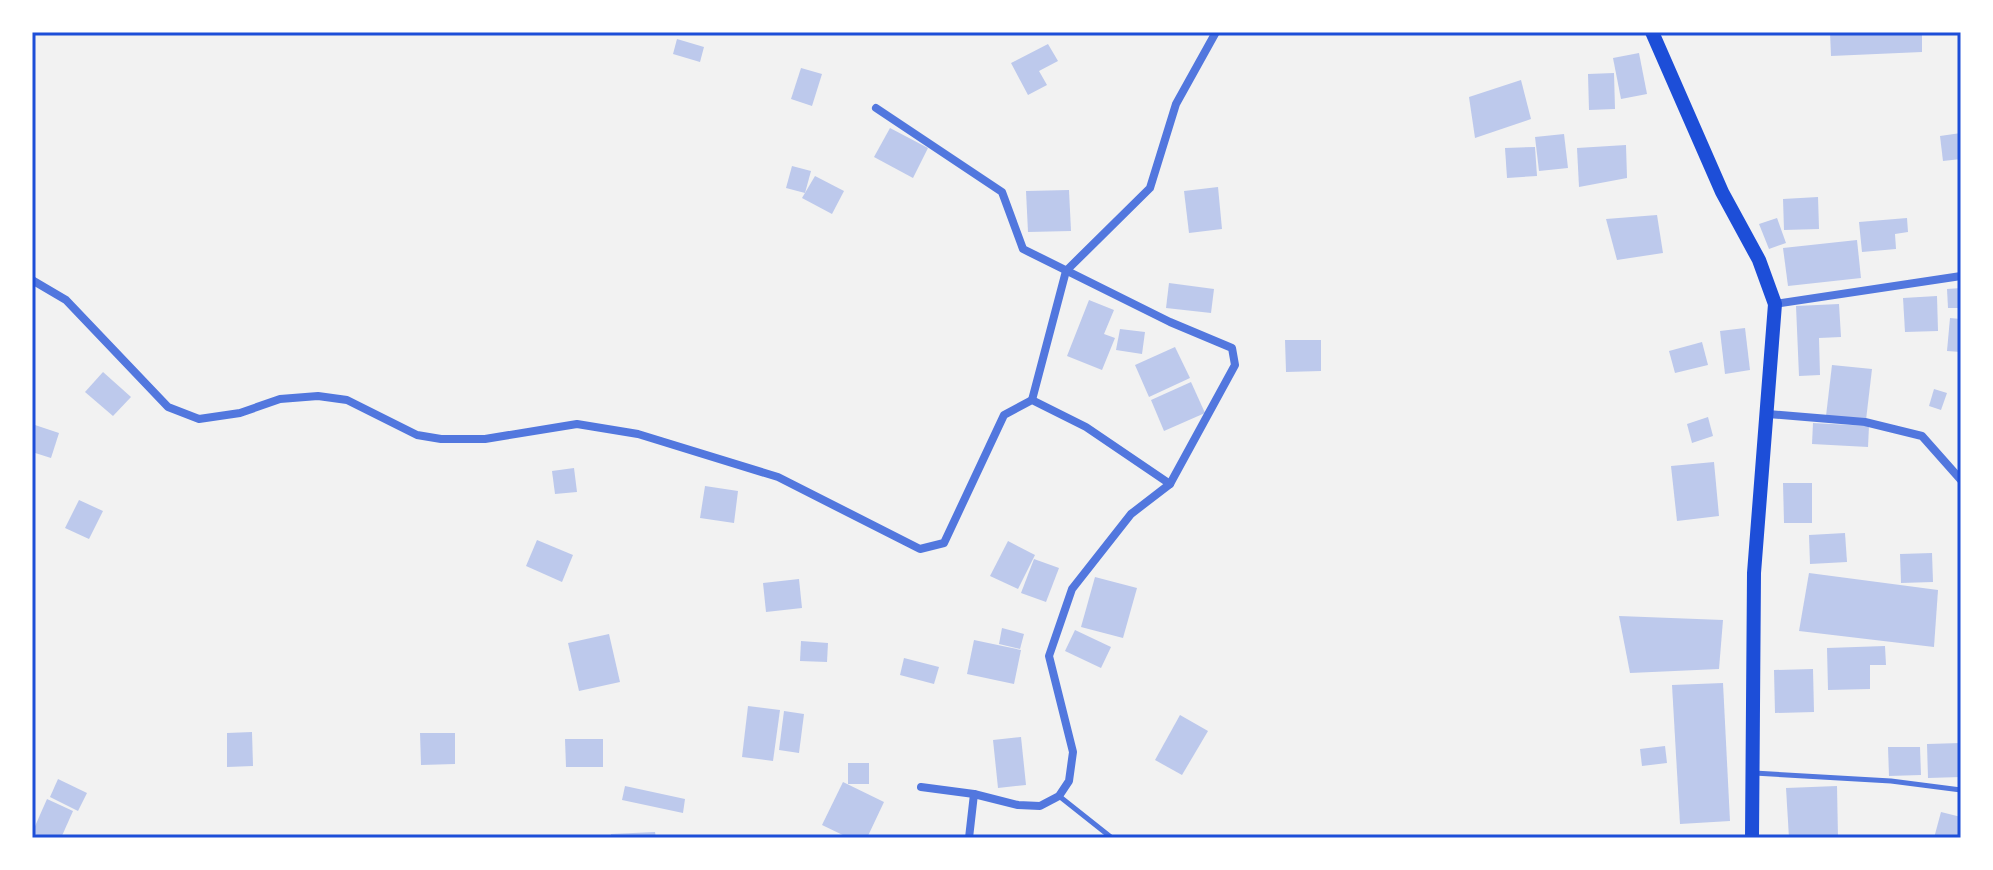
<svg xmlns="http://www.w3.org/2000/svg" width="1993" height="870" font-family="Mulish,sans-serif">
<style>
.building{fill:#bdc9ec}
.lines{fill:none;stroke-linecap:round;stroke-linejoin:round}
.service{stroke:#5277de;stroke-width:5}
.minor{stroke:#5277de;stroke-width:8}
.secondary{stroke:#1d4ed8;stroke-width:14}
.neatline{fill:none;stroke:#1d4ed8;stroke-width:3}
</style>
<rect width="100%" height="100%" fill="#f2f2f2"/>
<g class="building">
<polygon points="1830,32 1922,32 1922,52 1831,56"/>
<polygon points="677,39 704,47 700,62 673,54"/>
<polygon points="1048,44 1058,61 1039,71 1047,85 1028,95 1011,63"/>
<polygon points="1639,53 1647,94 1621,99 1613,58"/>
<polygon points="801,68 822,74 812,106 791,99"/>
<polygon points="1614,73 1615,109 1589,110 1588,74"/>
<polygon points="1521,80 1531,119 1475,138 1469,97"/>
<polygon points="890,128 928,148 913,178 874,157"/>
<polygon points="1961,133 1961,159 1943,161 1940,136"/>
<polygon points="1564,134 1568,168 1539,171 1535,137"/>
<polygon points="1626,145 1627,178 1579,187 1577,148"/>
<polygon points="1535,147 1537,176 1507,178 1505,148"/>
<polygon points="792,166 811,171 805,193 786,188"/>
<polygon points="815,176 844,191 832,214 802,198"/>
<polygon points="1218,187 1222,229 1189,233 1184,191"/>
<polygon points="1069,190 1071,231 1028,232 1026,191"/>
<polygon points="1818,197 1819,229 1784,230 1783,199"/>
<polygon points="1657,215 1663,253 1617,260 1606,219"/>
<polygon points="1777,218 1786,243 1769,249 1759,224"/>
<polygon points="1907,218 1908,232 1895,234 1896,249 1862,252 1859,222"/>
<polygon points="1857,240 1861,278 1788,286 1783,248"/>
<polygon points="1169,283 1214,289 1211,313 1166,308"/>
<polygon points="1961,288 1961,308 1948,308 1947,289"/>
<polygon points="1937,296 1938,331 1905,332 1903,298"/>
<polygon points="1089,300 1114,310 1104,334 1115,338 1102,370 1067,356"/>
<polygon points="1839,304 1841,337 1819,338 1820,375 1799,376 1796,306"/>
<polygon points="1950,318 1961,319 1961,352 1947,351"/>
<polygon points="1745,328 1750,370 1725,374 1720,331"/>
<polygon points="1120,329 1145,332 1142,354 1116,350"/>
<polygon points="1285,340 1321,340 1321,371 1286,372"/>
<polygon points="1702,342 1708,365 1675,373 1669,351"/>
<polygon points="1175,347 1190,378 1149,397 1135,365"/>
<polygon points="1832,365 1872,369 1866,420 1826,416"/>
<polygon points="103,372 131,397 113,416 85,392"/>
<polygon points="1191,382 1205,413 1164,431 1151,400"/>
<polygon points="1934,389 1947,393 1941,410 1929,406"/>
<polygon points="1708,417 1713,436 1692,443 1687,424"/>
<polygon points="1813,423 1869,426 1868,447 1812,444"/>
<polygon points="35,425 59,433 51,458 32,452"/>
<polygon points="1714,462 1719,516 1677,521 1671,466"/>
<polygon points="574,468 577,492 555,494 552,471"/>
<polygon points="1783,483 1812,483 1812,523 1784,523"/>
<polygon points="705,486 738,491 734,523 700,518"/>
<polygon points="79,500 103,511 89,539 65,528"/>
<polygon points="1845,533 1847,562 1810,564 1809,535"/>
<polygon points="537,540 573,555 562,582 526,566"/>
<polygon points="1008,541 1035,555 1018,589 990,576"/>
<polygon points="1932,553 1933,582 1901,583 1900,554"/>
<polygon points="1034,559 1059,568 1046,602 1021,593"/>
<polygon points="1809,573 1938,590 1934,647 1799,631"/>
<polygon points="1095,577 1137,588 1123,638 1081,627"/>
<polygon points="799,579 802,608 766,612 763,583"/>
<polygon points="1619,616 1723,620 1719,669 1630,673"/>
<polygon points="1002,628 1024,634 1020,649 999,644"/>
<polygon points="1075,630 1111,647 1101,668 1065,651"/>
<polygon points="609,634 620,682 579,691 568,643"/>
<polygon points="974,640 1021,650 1014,684 967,674"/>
<polygon points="801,641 828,643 827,662 800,661"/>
<polygon points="1885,646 1886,665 1870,665 1870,689 1828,690 1827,648"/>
<polygon points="904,658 939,667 934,684 900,675"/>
<polygon points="1813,669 1814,712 1775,713 1774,670"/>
<polygon points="1723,683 1730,821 1680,824 1672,685"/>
<polygon points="748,706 780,710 773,761 742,757"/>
<polygon points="784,711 804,714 799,753 779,750"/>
<polygon points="1180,715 1208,731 1182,775 1155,760"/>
<polygon points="252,732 253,766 227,767 227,733"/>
<polygon points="420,733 455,733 455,764 421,765"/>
<polygon points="1021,737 1026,785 998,788 993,740"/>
<polygon points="565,739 603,739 603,767 566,767"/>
<polygon points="1961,743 1961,777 1928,778 1927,744"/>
<polygon points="1665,746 1667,763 1642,766 1640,749"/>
<polygon points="1888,747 1920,747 1921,775 1889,776"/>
<rect x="848" y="763" width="21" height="21"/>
<polygon points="58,779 87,793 78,811 50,797"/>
<polygon points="843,782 884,802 867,838 849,838 822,825"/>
<polygon points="625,786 685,799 683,813 622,800"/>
<polygon points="1837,786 1838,838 1789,838 1786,788"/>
<polygon points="47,799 73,811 61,838 44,838 32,833"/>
<polygon points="1941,812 1961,817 1961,838 1934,838"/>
<polygon points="655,832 656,838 611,838 611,834"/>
</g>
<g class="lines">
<g class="service">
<polyline points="1754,773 1891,781 1961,790"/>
<polyline points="1059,796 1112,838"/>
</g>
<g class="minor">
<polyline points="876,108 1002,192 1023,249 1170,322 1232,348 1235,365 1170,484 1131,514 1072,589 1049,656 1073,752 1069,781 1059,796 1040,806 1018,805 974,794 921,787"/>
<polyline points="32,280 66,300 168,407 199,419 240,413 280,399 318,396 347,400 417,435 441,439 485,439 577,424 638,434 778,477 920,549 944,543 1004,415 1032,400 1086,427 1170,484"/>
<polyline points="1775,304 1961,276"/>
<polyline points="1032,400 1066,271 1150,188 1176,104 1216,32"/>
<polyline points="1768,414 1865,422 1922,436 1961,480"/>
<polyline points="969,838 974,794"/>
</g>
<polyline class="secondary" points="1652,32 1722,192 1759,260 1775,304 1754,573 1752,838"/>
</g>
<rect width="1993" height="870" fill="none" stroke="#ffffff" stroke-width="68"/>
<rect x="34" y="34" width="1925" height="802" class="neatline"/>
</svg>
